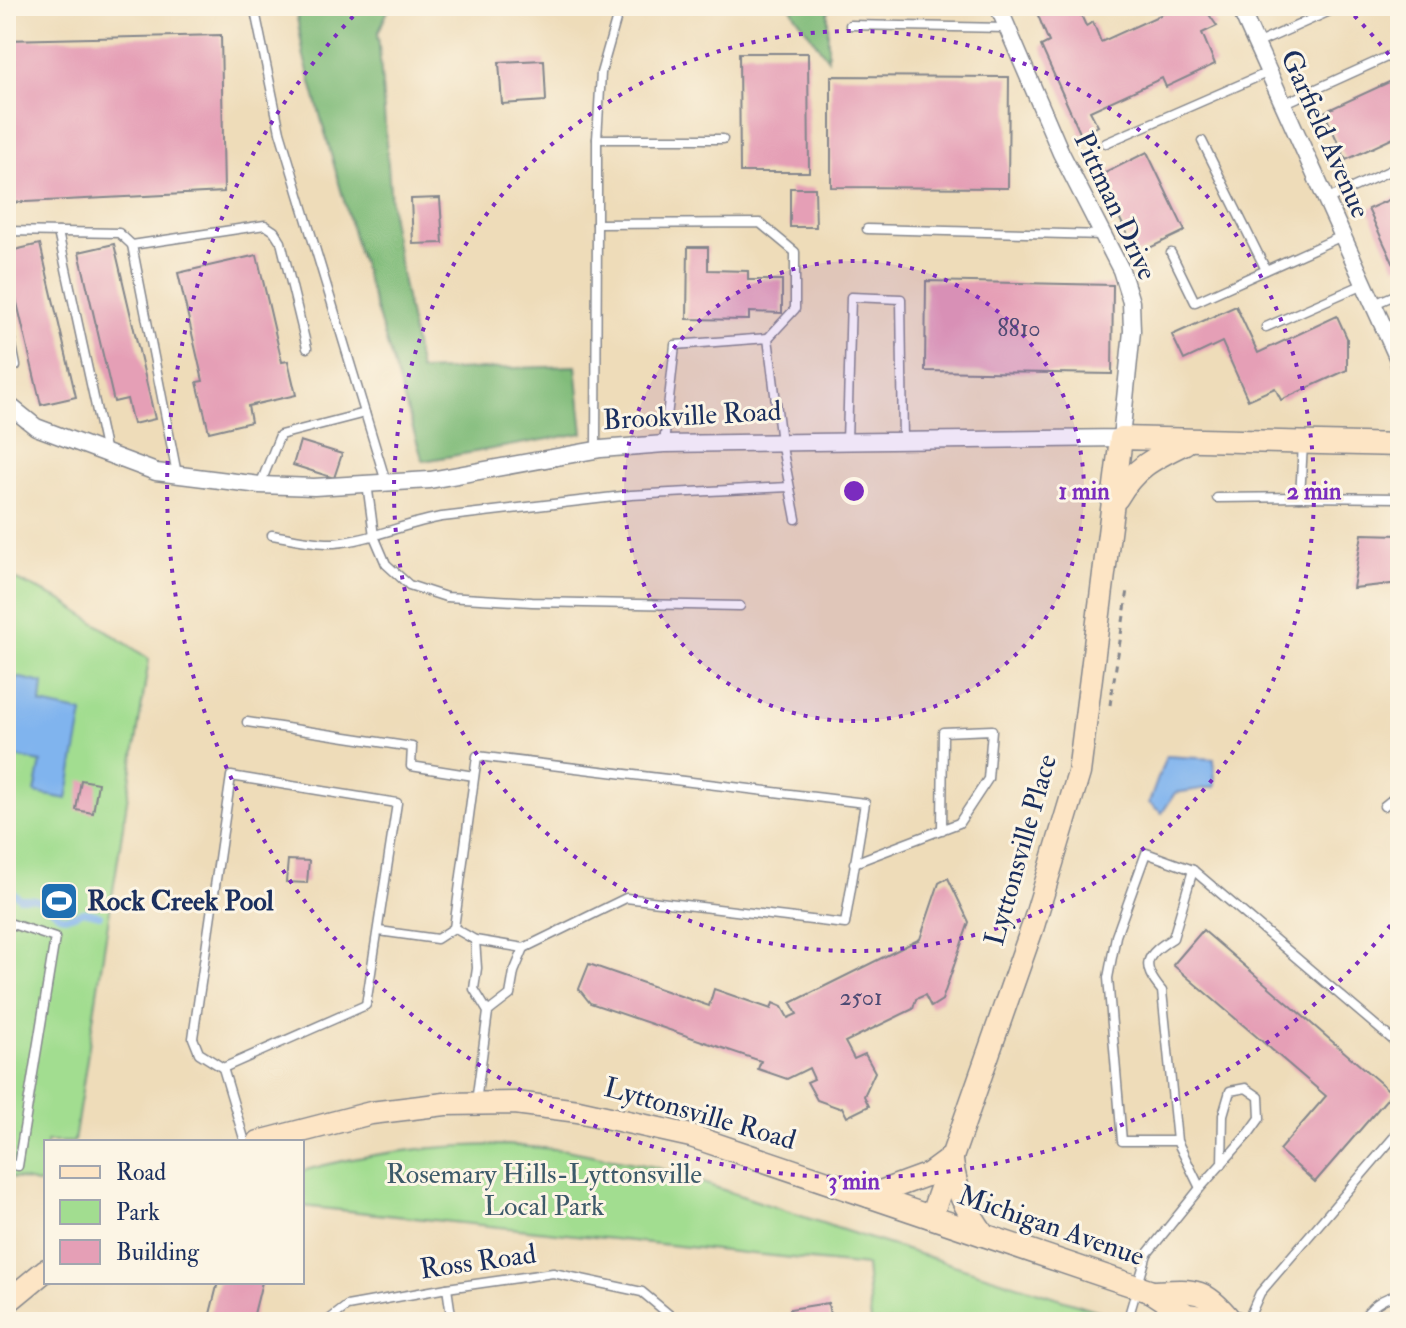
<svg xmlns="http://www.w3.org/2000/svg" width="1406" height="1328" font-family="'IM FELL Double Pica',serif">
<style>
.green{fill:#a2dd90;stroke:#5e8677;stroke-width:2}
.forest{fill:#81bc7a;stroke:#4e766c;stroke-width:2}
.water{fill:#80b4ee;stroke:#4e72a6;stroke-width:2}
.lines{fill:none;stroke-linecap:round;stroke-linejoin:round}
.stream{stroke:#80b4ee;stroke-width:6}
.building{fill:#e59fb6}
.lane-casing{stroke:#84868c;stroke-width:11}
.street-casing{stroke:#84868c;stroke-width:19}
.secondary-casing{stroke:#84868c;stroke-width:25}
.path{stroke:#84868c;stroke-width:3;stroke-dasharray:6 6;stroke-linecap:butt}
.lane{stroke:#fff;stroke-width:8}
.street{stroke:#fff;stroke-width:16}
.secondary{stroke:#fde5c5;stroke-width:22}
.ring{fill:none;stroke:#7b2cbf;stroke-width:4;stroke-dasharray:4 8}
.labels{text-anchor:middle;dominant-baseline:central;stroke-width:6;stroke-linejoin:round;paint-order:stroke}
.number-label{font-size:24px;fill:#4e4b74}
.street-label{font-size:28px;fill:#1b2f5e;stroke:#fcf5e5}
.poi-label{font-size:28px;font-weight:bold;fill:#1b2f5e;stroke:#fcf5e5;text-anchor:start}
.park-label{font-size:28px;fill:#3d5a6a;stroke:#fcf5e5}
.centre{fill:#7b2cbf;stroke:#fcf5e5;stroke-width:4}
.ring-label{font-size:24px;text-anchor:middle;font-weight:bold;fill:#7b2cbf;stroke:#fcf5e5;stroke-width:6;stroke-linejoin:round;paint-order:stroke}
</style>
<rect width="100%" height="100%" fill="#fcf5e5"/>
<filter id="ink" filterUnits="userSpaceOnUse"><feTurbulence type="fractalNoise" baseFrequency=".0125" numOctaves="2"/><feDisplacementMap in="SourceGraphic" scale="16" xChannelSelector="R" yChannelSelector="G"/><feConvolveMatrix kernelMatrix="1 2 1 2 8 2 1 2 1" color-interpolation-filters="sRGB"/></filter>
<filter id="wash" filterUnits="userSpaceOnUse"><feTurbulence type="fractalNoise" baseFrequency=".006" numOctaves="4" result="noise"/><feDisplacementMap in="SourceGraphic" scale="32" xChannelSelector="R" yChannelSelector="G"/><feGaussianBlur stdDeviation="1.8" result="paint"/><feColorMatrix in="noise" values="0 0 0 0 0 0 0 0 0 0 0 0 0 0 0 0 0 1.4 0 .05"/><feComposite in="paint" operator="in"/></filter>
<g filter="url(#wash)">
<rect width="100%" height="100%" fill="#eedcb9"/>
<g class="green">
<polygon points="6,575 61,600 149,659 74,1142 46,1142 46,1185 6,1176"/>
<path d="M506 1145 566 1150 655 1167 846 1231 1134 1322H871L866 1266 302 1206V1171C369 1152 436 1145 506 1145Z"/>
</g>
<g class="forest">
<polygon points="295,6 390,6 378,33 393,230 420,371 576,366 583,433 423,461 356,244 304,57"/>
<polygon points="790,6 828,6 828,59 794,13"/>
</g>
<g class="water">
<polygon points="16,677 43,683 41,704 83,713 67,799 35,793 41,762 6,755 6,729"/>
<polygon points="1166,756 1214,759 1215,787 1175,793 1162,813 1149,803"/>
</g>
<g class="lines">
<path class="stream" d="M6 884 19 898C25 898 33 897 38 900 60 911 56 925 83 911L100 915"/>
</g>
<g id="blocks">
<g class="building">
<polygon points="1052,6 1077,6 1086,26 1093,22 1101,42 1180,6 1203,6 1217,26 1202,33 1215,64 1166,87 1162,78 1090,111 1098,126 1081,135 1041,46 1049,42 1037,13"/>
<polygon points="221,35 224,192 6,203 6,40"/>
<polygon points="739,53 808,53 809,172 740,172"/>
<polygon points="544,60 546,101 502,104 499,62"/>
<polygon points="831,76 1009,77 1008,188 831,187"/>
<polygon points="1400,77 1400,135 1346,160 1324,112"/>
<polygon points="1147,152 1185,231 1137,254 1099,176"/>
<polygon points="790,188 815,188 816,227 790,227"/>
<polygon points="1400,195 1400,265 1395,267 1368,209"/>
<polygon points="440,198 443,243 413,244 411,199"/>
<polygon points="40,244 76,397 41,405 6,256 6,252"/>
<polygon points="114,244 155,419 133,424 127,399 114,402 79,252"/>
<polygon points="688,247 708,247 708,270 748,271 748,280 782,280 782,313 749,312 749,320 687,319"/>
<polygon points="257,255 282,362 288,361 296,395 248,406 251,422 209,432 197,382 203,381 178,273"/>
<polygon points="926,281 1113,285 1112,374 925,371"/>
<polygon points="1236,306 1258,353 1337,316 1347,338 1347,370 1281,400 1275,388 1248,400 1222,342 1184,360 1172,335"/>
<polygon points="300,441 342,454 334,478 293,465"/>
<polygon points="1362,534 1400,535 1400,583 1353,588"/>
<polygon points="81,780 98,783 93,813 76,810"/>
<polygon points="288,860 309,861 307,883 286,882"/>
<polygon points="948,878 969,922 942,1000 931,1007 925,995 916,999 913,1009 845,1042 854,1059 865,1054 875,1072 864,1096 869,1106 847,1117 842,1107 839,1108 817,1100 807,1082 814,1079 809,1068 787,1079 758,1069 761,1061 590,1003 579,989 589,964 709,1006 714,989 771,1009 773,1003 782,1007 788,1018 797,1014 791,1003 920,939 939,883"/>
<polygon points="1203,930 1392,1093 1315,1182 1279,1150 1326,1096 1173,965"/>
<polygon points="218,1282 262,1282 252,1322 208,1322"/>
<polygon points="828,1303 831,1322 792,1322 790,1309"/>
</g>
</g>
</g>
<g filter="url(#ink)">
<use href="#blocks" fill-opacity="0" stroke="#84868c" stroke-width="2"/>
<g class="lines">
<g class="lane-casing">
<g id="lane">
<polyline points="254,6 280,132 386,482"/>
<polyline points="850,25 1006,28"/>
<polyline points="1256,44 1341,6"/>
<polyline points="1283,104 1400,51"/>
<polyline points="597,139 601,73 620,6"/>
<polyline points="1202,141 1266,270"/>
<polyline points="1106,143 1269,72"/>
<polyline points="1326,200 1400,166"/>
<polyline points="597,224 597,139 723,139"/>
<polyline points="867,229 1103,235"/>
<polyline points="6,231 119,233 132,245"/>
<polyline points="58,232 106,453"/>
<polyline points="1171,253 1195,302 1342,236"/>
<polyline points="1374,304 1400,293"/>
<polyline points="6,315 16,366"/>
<polyline points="1266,327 1364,284"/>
<polyline points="847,442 851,297 901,299 903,441"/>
<polyline points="664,444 675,345 768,338 781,442 796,519"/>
<polyline points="1303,444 1300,497 1400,498"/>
<polyline points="596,450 597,224 760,223 795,252 795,309 768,338"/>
<polyline points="177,474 132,245 265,225 274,231 281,242 307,348"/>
<polyline points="367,483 374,536 386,564 409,585 446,597 532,602 740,606"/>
<polyline points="260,485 280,435 365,413"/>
<polyline points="1217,498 1300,497"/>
<path d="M272 535C292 538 315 544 334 543 372 540 405 523 442 517L631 495 789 487"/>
<polyline points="247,722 412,747 411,766 474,776"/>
<polygon points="477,756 865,803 845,924 626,898 524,948 475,940 454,928"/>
<polygon points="231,776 397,803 366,1005 223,1068 199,1053 193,1038"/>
<polyline points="1384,806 1400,793"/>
<polyline points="854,863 959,823 988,779 992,730 943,732 942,830"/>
<polyline points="1193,870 1400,1046"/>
<polyline points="6,922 55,938 18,1166 6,1163"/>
<polyline points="379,931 437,939 454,928"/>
<polyline points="475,940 477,968 474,989 488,1012 476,1102"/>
<polyline points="488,1012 510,995 514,972 524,948"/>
<polyline points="223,1068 245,1142"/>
<path d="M1177 1141 1162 991C1139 964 1146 955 1173 938L1193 870 1146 853 1116 936 1108 978 1122 1141H1177L1200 1188"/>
<polyline points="447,1288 452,1322"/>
<polyline points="326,1322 347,1306 447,1288 553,1273 642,1292 678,1322"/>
<polyline points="1127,1322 1147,1254 1200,1188 1250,1132 1260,1118 1259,1097 1246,1088 1230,1091 1223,1115 1222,1164"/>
<polyline points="1247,1322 1260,1293 1400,1130"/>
<path d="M1361 1322C1370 1306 1382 1298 1400 1294"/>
</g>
</g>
<g class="street-casing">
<g id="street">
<polyline points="1239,6 1398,359 1400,371"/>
<polyline points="6,403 36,427 156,472 260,485 314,487 430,480 601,449 664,444 1121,438 1132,331 1131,302 1121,270 1061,153 998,6"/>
</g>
</g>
<g class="secondary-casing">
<g id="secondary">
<path d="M1117 498C1135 467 1154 458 1185 443"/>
<polyline points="259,1142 371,1113 445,1104 515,1103 578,1111 691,1136 1152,1292 1187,1315 1235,1322"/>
<path d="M952 1161C955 1191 967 1210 984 1235"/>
<polyline points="869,1196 929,1174 952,1157"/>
<polyline points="931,1217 1033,926 1079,773 1121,438 1400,445"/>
<path d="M1152 1292C1193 1290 1204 1287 1231 1321"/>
<polyline points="6,1303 46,1270"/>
</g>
</g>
<polyline class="path" points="1110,705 1128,590"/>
<use href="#lane" class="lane"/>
<use href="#street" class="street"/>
<use href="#secondary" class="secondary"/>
</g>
</g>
<circle cx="854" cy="491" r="230" fill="#7b2cbf" fill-opacity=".12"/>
<g class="ring">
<circle cx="854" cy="491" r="230"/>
<circle cx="854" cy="491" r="460"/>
<path d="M1398 916A690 690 0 1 1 362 7M1346 7A690 690 0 0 1 1398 66"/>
</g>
<defs>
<g id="stadium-square" transform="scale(2)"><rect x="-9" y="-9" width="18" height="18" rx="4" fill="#1f6fb2" stroke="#fcf5e5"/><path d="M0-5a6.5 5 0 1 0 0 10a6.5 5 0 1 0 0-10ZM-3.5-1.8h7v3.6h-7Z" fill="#fff"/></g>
</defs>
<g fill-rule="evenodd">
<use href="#stadium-square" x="59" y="901"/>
</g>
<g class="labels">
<g class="number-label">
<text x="1019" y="328">8810</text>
<text x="861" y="997">2501</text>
</g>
<g class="street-label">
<text transform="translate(1325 134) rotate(66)">Garfield Avenue</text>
<text transform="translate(1115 206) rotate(65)">Pittman Drive</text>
<text transform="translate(692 416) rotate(-3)">Brookville Road</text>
<text transform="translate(1021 850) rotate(-74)">Lyttonsville Place</text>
<text transform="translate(700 1114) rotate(16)">Lyttonsville Road</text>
<text transform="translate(1051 1226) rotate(19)">Michigan Avenue</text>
<text transform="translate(478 1262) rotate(-8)">Ross Road</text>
</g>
<g class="poi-label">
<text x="87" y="901">Rock Creek Pool</text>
</g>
<g class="park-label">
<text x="544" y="1174">Rosemary Hills-Lyttonsville<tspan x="544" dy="32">Local Park</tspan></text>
</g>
</g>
<circle cx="854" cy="491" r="12" class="centre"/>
<g class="ring-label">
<text x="1084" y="499">1 min</text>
<text x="1314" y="499">2 min</text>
<text x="854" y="1189">3 min</text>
</g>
<rect width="1406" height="1328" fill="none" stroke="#fcf5e5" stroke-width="32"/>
<rect x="44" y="1140" width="260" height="144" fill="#fcf5e5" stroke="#a2a6af" stroke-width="2"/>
<rect x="60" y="1166" width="40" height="12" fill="#fde5c5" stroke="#a2a6af" stroke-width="2"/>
<text x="116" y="1180" font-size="24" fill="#1b2f5e">Road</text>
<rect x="60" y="1200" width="40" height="24" fill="#a2dd90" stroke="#a2a6af" stroke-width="2"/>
<text x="116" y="1220" font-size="24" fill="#1b2f5e">Park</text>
<rect x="60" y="1240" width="40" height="24" fill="#e59fb6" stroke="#a2a6af" stroke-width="2"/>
<text x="116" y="1260" font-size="24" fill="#1b2f5e">Building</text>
</svg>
